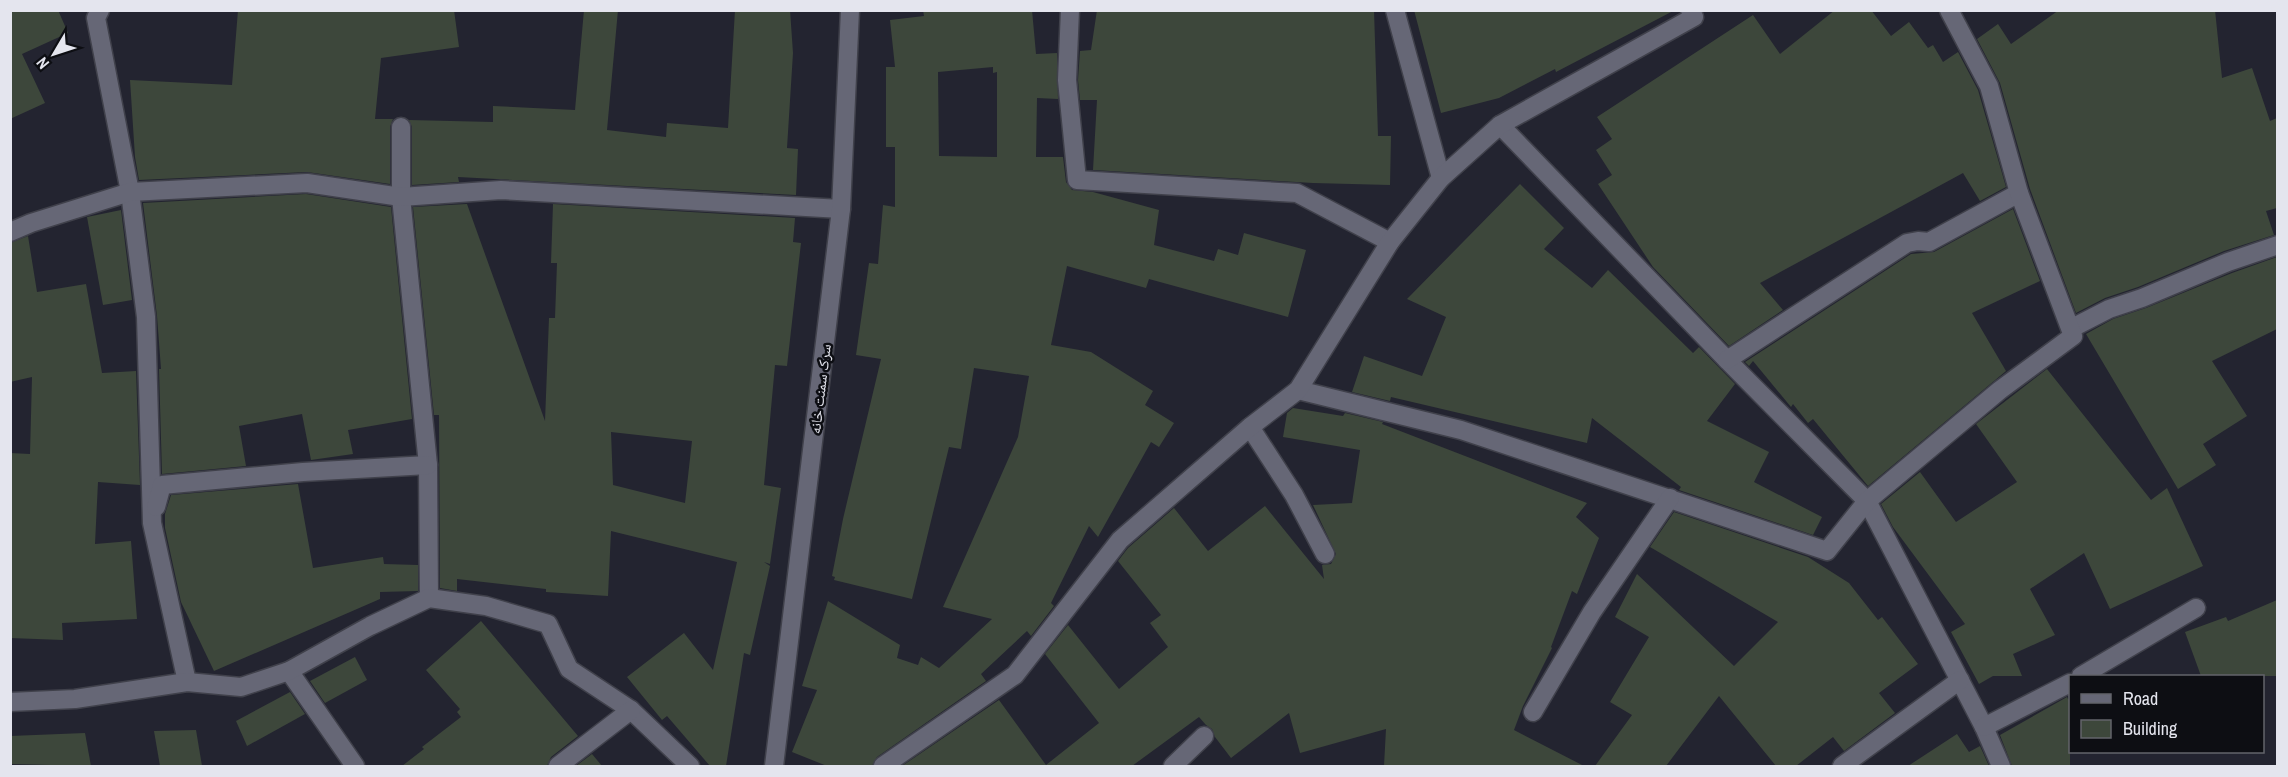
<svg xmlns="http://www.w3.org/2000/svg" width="2288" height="777" font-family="'Archivo Narrow','Noto Naskh Arabic',sans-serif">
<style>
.building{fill:#3d473b;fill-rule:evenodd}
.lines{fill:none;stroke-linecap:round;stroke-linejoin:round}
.minor-casing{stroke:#40414b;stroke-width:21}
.minor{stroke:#666776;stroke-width:18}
.labels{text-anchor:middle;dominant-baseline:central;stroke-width:5;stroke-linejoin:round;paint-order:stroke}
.street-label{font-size:15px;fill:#e4e5ee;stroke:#0d0e13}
</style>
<rect width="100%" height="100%" fill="#232430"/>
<g class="building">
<polygon points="10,10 58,10 68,33 22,54 45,103 10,119"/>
<polygon points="238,10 454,10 459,47 381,58 375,119 393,119 390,127 390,184 307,172 139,180 135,157 130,80 232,85"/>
<polygon points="584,10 618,10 607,130 666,137 667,123 728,128 735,10 790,10 793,53 787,148 798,149 796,195 458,177 459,182 412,185 412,127 409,120 493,122 493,106 575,110"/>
<path d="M923 10H1032L1036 54 1057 53 1058 99 1037 98 1036 157H1063L1066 182 1072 190 1093 192 1159 210 1154 245 1214 261 1218 249 1238 255 1244 233 1306 250 1288 317 1149 279 1146 288 1067 266 1051 345 1091 352 1153 391 1145 405 1174 423 1159 447 1151 442 1098 537 1089 526 1051 603 1054 606 1031 636 1027 631 981 674 986 681 877 757 872 766H827L792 752 817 690 802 686 828 601 900 645 897 658 918 665 921 657 939 668 992 619 943 607 1018 437 1029 376 974 368 961 449 949 447 912 599 834 580 835 577 832 576 843 519 881 359 856 355 869 263 878 264 883 205 895 207V147H886V67H895L890 20 924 16ZM993 67V73L997 72V157L939 156 938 72Z"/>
<polygon points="1097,10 1374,10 1378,136 1391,136 1390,185 1313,183 1093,170 1097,100 1080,100 1078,80 1080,51 1091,50"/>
<polygon points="1414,10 1675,10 1556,72 1555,69 1499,98 1441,113"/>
<polygon points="1835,10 1871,10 1891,36 1909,22 1928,48 1933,45 1943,62 1958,52 1978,90 2006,187 1980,201 1963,173 1760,283 1783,310 1729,346 1653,267 1598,184 1612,175 1596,150 1612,139 1597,117 1753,15 1780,54"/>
<polygon points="2059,10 2215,10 2222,78 2252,68 2270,121 2277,118 2277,208 2266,211 2274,235 2224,251 2138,287 2105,298 2076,313 2030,189 2000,83 1977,39 1998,24 2011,44"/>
<polygon points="1520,184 1564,228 1544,249 1592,288 1608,270 1693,353 1699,347 1735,384 1707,421 1769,452 1754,482 1822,517 1813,535 1679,490 1681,487 1592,418 1587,443 1391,397 1390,401 1352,392 1364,356 1422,376 1446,317 1407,299"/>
<polygon points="306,194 391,207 412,419 348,430 353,454 311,460 302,414 239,426 246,466 162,474 159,369 161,369 157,316 143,203"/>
<path d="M467 204 545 421 549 318H555L557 263H551L553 204 795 218 793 242 801 243 787 366 775 365 764 485 781 488 770 564 764 562 770 566 750 655 744 653 726 766H710L667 716 662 720 627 677 684 633 713 670 737 562 611 531 608 596 546 592V589L457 579V591L440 588 439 415H434L413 207ZM611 432 692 441 685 503 613 485Z"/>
<polygon points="2013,209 2040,281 1972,313 2006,371 1868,486 1813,419 1808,423 1793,404 1791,407 1753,361 1749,366 1745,362 1911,254 1934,252"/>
<polygon points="121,210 132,300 103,305 87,217"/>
<polygon points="28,236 37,292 86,284 102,373 136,371 140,485 98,482 95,544 131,541 137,619 62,623 63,640 10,638 10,453 30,454 32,377 10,382 10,243"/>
<polygon points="2277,257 2277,329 2212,361 2247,416 2203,444 2216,465 2178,489 2086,334 2113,319 2146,308 2232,273"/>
<polygon points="2047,369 2151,500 2167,488 2203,566 2110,609 2084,553 2030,589 2055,635 2013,654 2022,676 1993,676 1979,684 1951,632 1965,624 1893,527 1881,504 1920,472 1956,522 2017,482 1976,424"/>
<polygon points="1293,408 1343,416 1345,413 1383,422 1382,424 1587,503 1576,517 1599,538 1577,594 1572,591 1551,647 1552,648 1523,706 1514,730 1584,766 1384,766 1386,729 1300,753 1289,713 1231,758 1215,737 1212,729 1206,725 1199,717 1132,766 902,766 999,700 1046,765 1099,723 1045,654 1068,625 1119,689 1168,647 1150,623 1161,615 1118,561 1128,548 1174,508 1208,551 1265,506 1324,579 1322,565 1331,564 1336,554 1313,505 1352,503 1360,450 1283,437 1287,413"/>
<polygon points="298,484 313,568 383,557 384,564 418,565 418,591 380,592 380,599 214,671 181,602 165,528 165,514 171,495"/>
<polygon points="1674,512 1808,557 1849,583 1878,620 1882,617 1918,664 1879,693 1895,713 1844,751 1833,737 1796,766 1776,766 1719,696 1666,766 1595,766 1632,715 1610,702 1649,637 1615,617 1637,574 1734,666 1778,622 1650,547"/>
<polygon points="2277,600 2277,676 2201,676 2185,632 2226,617 2228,621"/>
<polygon points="481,621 578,736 551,757 547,766 402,766 424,749 422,747 461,717 457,712 460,709 426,670"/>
<polygon points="355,657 367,680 325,703 310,681"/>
<polygon points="290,692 305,714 247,746 236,721"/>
<polygon points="2067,697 2068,699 2070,698 2070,766 2012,766 2000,735"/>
<polygon points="196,730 202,766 160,766 154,731"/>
<polygon points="85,733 91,766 10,764 10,736"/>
<polygon points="1957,734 1969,752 1980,746 1989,766 1908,766"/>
<polygon points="592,754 602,766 576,766"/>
</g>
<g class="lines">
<g class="minor-casing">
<g id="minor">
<polyline points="100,10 96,18 130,192 146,317 152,523 187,682"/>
<polyline points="1070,10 1067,80 1077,180 1297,193 1390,242"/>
<polyline points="1395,10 1441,178"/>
<polyline points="1500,125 1727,360 1867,501 1984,727 2001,766"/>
<polyline points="401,127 401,197 428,465 429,598"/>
<polyline points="10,232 31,223 130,192 307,183 401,197 501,190 841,209"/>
<polyline points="2072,328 2109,309 2142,298 2228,262 2278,245"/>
<polyline points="1727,360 1907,243 1918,241 1929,242 2019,193"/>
<polyline points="1298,390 1461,430 1827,551 1867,501 2000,390 2073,336 2019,193 1989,86 1949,10"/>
<polyline points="1250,427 1294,495 1325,554"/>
<polyline points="156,507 162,485 303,472 428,465"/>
<polyline points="289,671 355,766"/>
<polyline points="2081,676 2196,608"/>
<polyline points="10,702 75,699 187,682 241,687 289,671 370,626 429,598 486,606 548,624 569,669 631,710 690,766"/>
<polyline points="1533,712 1592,612 1670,498"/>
<polyline points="1984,727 2070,683"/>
<polyline points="558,766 631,710"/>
<polyline points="774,766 841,209 850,10"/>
<polyline points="883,766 1015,675 1120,540 1250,427 1298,390 1390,242 1441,178 1500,125 1694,17 1690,10"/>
<polyline points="1173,766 1204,736"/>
<polyline points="1842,766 1960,680"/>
</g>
</g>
<use href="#minor" class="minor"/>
</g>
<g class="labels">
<g class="street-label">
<text transform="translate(820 389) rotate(-83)">سرک سمنت خانه</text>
</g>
</g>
<rect width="2288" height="777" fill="none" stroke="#e4e5ee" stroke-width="24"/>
<rect x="2069" y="675" width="195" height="78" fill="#0d0e13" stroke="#63646b" stroke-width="1.5"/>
<rect x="2081" y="694" width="30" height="9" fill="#666776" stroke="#63646b" stroke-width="1.5"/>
<text x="2123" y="705" font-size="18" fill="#e4e5ee">Road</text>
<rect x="2081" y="720" width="30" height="18" fill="#3d473b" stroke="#63646b" stroke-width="1.5"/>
<text x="2123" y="735" font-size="18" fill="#e4e5ee">Building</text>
<g transform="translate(54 54) rotate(231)" stroke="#0d0e13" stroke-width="4.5" paint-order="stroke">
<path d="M0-4.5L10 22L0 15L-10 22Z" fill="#e4e5ee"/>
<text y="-9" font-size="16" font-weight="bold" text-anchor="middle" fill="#e4e5ee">N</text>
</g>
</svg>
